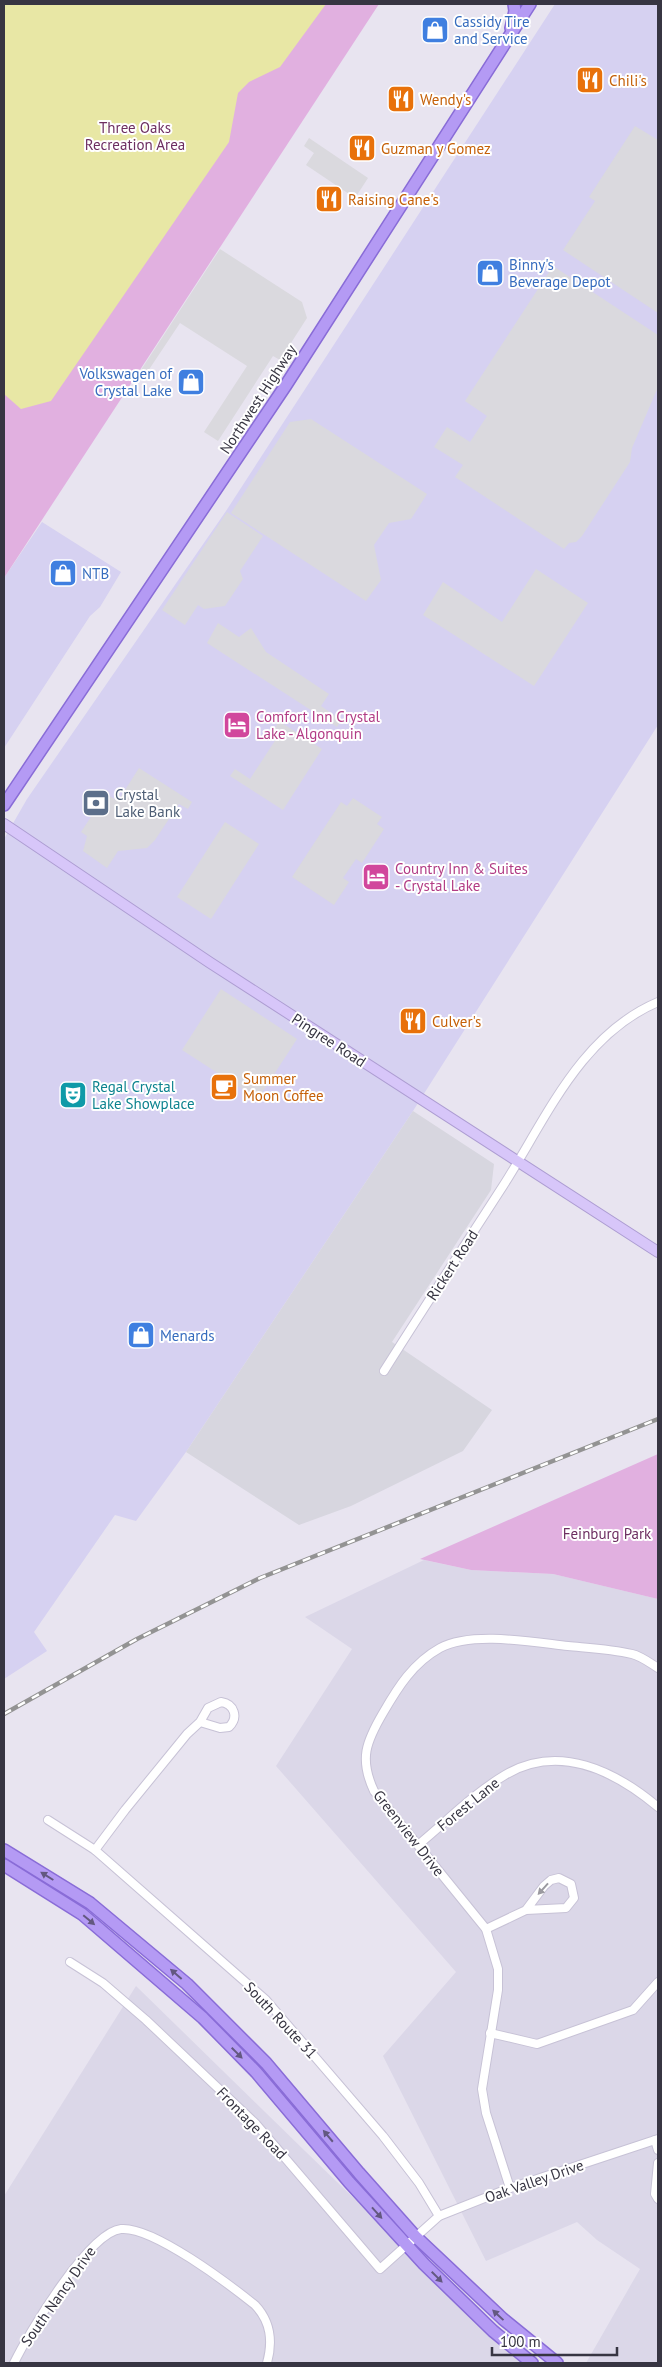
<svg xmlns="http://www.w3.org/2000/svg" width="662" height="2367" font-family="'PT Sans',sans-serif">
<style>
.residential{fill:#dbd7e8}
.commercial{fill:#d6d1f1}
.industrial{fill:#d7d6df}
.green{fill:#e1b0e0}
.parking{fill:#dad9de}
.water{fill:#e8e7a5}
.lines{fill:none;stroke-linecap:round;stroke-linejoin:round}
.street-casing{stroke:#c7c2d6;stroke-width:10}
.secondary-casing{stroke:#ad9dd2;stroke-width:12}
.primary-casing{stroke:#896cd7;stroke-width:14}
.street{stroke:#fff;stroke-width:8}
.secondary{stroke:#d7c6f9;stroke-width:10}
.primary{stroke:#b49af4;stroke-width:11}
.rail-casing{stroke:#939393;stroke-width:4.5}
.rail{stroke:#fff;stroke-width:2.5;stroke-dasharray:8;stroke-linecap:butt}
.oneway{fill:#635880}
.oneway2{fill:#9b9aa0}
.labels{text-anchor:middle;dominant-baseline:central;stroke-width:4;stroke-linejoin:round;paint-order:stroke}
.shop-label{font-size:15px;fill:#366cbe;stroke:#fff;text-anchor:start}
.food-label{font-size:15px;fill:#c56008;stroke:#fff;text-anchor:start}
.park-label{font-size:15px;fill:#6d2e61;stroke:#fff}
.street-label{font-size:15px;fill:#373542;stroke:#fff}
.hotel-label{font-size:15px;fill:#b23c85;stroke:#fff;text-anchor:start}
.service-label{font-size:15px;fill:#4e5e75;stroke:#fff;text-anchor:start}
.culture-label{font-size:15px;fill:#0d838f;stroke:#fff;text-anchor:start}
</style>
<rect width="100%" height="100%" fill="#e8e4f0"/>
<g class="residential">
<polygon points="424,1560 471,1570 553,1574 658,1599 658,2363 586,2363 640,2269 597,2240 577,2222 486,2261 383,2056 456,1972 276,1766 352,1649 305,1617"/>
<polygon points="136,1986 305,2151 524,2363 4,2363 4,2196"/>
</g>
<g class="commercial">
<polygon points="555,4 658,4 658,725 413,1111 186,1452 136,1521 115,1515 34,1632 47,1651 4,1679 4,839 27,799 226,511"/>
<polygon points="42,522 121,572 100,607 90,616 4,748 4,578"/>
</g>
<polygon class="industrial" points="413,1111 494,1164 491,1190 392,1342 492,1410 463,1451 351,1506 299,1525 186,1452"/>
<g class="green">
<polygon points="4,4 379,4 4,578"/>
<polygon points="658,1454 658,1599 553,1574 471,1570 420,1559"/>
</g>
<g class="parking">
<polygon points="635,126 658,140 658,313 563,250 595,201 589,197"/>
<polygon points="309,138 368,178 355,198 306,165 314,153 304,146"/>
<polygon points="220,249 302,302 307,318 280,360 273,356 218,441 204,432 247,366 180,323 144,377 139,373"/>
<polygon points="553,266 658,335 658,387 632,448 630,462 582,536 576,542 569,543 564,549 455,477 463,465 434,447 447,427 470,442 487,416 465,401"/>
<polygon points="311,419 427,494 411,519 389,523 374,545 381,580 366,601 231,513 290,422"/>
<polygon points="227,512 263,536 240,571 243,579 225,606 204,609 198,605 185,625 162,610"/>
<polygon points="536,569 588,603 534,686 423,615 443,582 502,622"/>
<polygon points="218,623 239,637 251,628 266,652 329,694 321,706 341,720 337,727 207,643"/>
<polygon points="279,721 322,749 283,810 230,776 235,769 250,779 280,733 274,729"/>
<polygon points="139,768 192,802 188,809 179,804 155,840 147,848 118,851 107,868 83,851 87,836 81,832 106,794 118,801"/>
<polygon points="353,798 382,817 377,824 384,829 362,863 356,859 343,878 349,882 334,905 292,877 341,802 347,806"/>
<polygon points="225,822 259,844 211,919 177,897"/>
<polygon points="221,989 297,1039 258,1099 182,1050"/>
</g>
<polygon class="water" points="4,4 326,4 280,67 249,82 238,93 229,142 51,401 21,409 4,394"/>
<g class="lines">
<g class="street-casing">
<g id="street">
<path d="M384 1371C423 1309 463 1248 503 1186 546 1119 580 1035 658 1002"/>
<polyline points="48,1820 95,1850 266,2000 383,2136 419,2183 439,2216"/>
<path d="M418 1845C446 1822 473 1794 505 1775 559 1743 615 1771 658 1807"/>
<path d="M95 1850 125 1810 187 1734 200 1722 208 1708 221 1702C234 1704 239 1717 229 1727L220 1728 200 1722"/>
<polyline points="486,1929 526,1910 566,1908 574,1898 571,1884 559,1878 551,1880 544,1886 526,1910"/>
<polyline points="70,1962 103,1983 146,2020 256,2124 380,2269 439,2216 510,2188 658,2139"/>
<polyline points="490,2033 537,2044 633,2010 658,1982"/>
<polyline points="655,2140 658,2150"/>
<polyline points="658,2163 655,2194 658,2199"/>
<path d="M510 2188 486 2113 482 2089 498 1990V1969L486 1929 374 1791C359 1759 366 1742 383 1713 398 1687 413 1663 440 1648 472 1631 532 1642 568 1646 589 1648 611 1649 632 1654 641 1656 650 1663 658 1668"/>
<path d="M14 2363C28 2334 89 2232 121 2229 153 2226 230 2285 255 2305 271 2322 273 2341 267 2363"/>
</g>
</g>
<g class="secondary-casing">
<polyline id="secondary" points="4,824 209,962 658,1252"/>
</g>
<g class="primary-casing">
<g id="primary">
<polyline points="511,28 515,11 514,4"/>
<polyline points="4,805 286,385 530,4"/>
<polyline points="4,1850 90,1903 187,1984 266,2063 359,2173 415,2236 503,2319 557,2363"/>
<polyline points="4,1865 82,1914 203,2018 256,2072 349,2182 424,2264 493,2331 532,2363"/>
</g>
</g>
<use href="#street" class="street"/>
<use href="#secondary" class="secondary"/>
<use href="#primary" class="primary"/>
<g class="rail-casing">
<polyline id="rail" points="4,1714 137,1639 260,1578 658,1419"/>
</g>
<use href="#rail" class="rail"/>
</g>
<defs><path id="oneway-solid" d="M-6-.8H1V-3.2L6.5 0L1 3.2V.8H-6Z" transform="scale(1.25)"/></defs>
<g class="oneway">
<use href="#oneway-solid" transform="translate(47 1876) rotate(-148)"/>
<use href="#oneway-solid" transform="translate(89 1920) rotate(40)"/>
<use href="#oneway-solid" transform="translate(176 1974) rotate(-139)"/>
<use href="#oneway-solid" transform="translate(237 2053) rotate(45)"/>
<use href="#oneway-solid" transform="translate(328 2136) rotate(-130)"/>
<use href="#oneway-solid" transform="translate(377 2213) rotate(48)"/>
<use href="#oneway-solid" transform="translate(437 2277) rotate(45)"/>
<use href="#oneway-solid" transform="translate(498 2315) rotate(-137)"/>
</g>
<use class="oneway2" href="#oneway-solid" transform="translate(543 1889) rotate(132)"/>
<defs>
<g id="shop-square" transform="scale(1.4375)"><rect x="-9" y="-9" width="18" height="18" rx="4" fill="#3f7fe0" stroke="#fff"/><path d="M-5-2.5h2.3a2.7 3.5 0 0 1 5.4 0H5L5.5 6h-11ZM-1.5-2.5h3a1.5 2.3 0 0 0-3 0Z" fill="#fff"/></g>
<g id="restaurant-square" transform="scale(1.4375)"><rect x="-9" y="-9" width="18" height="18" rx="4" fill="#e8710a" stroke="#fff"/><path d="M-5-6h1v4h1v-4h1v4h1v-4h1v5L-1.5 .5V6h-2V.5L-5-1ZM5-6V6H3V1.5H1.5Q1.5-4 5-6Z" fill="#fff"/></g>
<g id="hotel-square" transform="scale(1.4375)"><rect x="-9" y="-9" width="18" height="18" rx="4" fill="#d1479c" stroke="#fff"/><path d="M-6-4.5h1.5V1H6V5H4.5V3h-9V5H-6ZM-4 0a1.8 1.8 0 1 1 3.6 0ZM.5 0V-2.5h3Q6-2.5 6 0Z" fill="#fff"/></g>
<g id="bank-square" transform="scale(1.4375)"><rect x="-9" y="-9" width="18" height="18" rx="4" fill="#5c6f8a" stroke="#fff"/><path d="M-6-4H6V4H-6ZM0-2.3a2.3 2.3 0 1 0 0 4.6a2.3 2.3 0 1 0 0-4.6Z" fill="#fff"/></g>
<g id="cafe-square" transform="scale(1.4375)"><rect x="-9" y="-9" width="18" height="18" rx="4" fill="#e8710a" stroke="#fff"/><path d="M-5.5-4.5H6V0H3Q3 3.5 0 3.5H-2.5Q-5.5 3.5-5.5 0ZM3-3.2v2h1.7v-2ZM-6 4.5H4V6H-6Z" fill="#fff"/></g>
<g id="theatre-square" transform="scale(1.4375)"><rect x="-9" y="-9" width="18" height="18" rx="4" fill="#0f9aa8" stroke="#fff"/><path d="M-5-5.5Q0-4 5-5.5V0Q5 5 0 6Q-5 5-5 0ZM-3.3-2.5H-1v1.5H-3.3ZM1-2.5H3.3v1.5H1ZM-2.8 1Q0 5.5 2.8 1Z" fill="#fff"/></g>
</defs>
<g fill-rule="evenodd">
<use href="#shop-square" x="435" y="30"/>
<use href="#restaurant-square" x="590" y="80"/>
<use href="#restaurant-square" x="401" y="99"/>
<use href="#restaurant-square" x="362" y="148"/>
<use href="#restaurant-square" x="329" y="199"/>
<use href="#shop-square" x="490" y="273"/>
<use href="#shop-square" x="191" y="382"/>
<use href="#shop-square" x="63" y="573"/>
<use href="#hotel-square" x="237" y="725"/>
<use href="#bank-square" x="96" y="803"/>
<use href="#hotel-square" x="376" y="877"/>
<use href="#restaurant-square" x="413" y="1021"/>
<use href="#cafe-square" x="224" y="1087"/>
<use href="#theatre-square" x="73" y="1095"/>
<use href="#shop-square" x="141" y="1335"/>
</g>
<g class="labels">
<g class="shop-label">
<text x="454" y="21">Cassidy Tire<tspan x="454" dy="17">and Service</tspan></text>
<text x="509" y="264">Binny's<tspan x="509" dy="17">Beverage Depot</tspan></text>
<text x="172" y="373" text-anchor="end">Volkswagen of<tspan x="172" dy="17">Crystal Lake</tspan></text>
<text x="82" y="573">NTB</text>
<text x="160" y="1335">Menards</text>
</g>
<g class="food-label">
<text x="609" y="80">Chili's</text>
<text x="420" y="99">Wendy's</text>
<text x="381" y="148">Guzman y Gomez</text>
<text x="348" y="199">Raising Cane's</text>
<text x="432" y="1021">Culver's</text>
<text x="243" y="1078">Summer<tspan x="243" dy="17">Moon Coffee</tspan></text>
</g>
<g class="park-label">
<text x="135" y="127">Three Oaks<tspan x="135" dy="17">Recreation Area</tspan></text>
<text x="607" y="1533">Feinburg Park</text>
</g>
<g class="street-label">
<text transform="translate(258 399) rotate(-57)">Northwest Highway</text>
<text transform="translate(329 1040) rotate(33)">Pingree Road</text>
<text transform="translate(452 1265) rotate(-57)">Rickert Road</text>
<text transform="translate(468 1804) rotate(-39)">Forest Lane</text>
<text transform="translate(409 1833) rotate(52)">Greenview Drive</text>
<text transform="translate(281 2020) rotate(47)">South Route 31</text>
<text transform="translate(252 2123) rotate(46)">Frontage Road</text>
<text transform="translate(534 2181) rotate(-19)">Oak Valley Drive</text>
<text transform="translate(58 2296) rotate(-55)">South Nancy Drive</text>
</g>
<g class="hotel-label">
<text x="256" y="716">Comfort Inn Crystal<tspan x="256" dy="17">Lake - Algonquin</tspan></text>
<text x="395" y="868">Country Inn &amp; Suites<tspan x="395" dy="17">- Crystal Lake</tspan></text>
</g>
<g class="service-label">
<text x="115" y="794">Crystal<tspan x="115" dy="17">Lake Bank</tspan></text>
</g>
<g class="culture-label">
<text x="92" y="1086">Regal Crystal<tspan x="92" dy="17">Lake Showplace</tspan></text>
</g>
</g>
<rect width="662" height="2367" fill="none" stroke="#373542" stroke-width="10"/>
<path d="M492 2347v8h125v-8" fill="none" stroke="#373542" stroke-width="2.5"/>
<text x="500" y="2347" font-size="15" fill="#373542" stroke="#ffffff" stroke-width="4" paint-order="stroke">100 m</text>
</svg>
